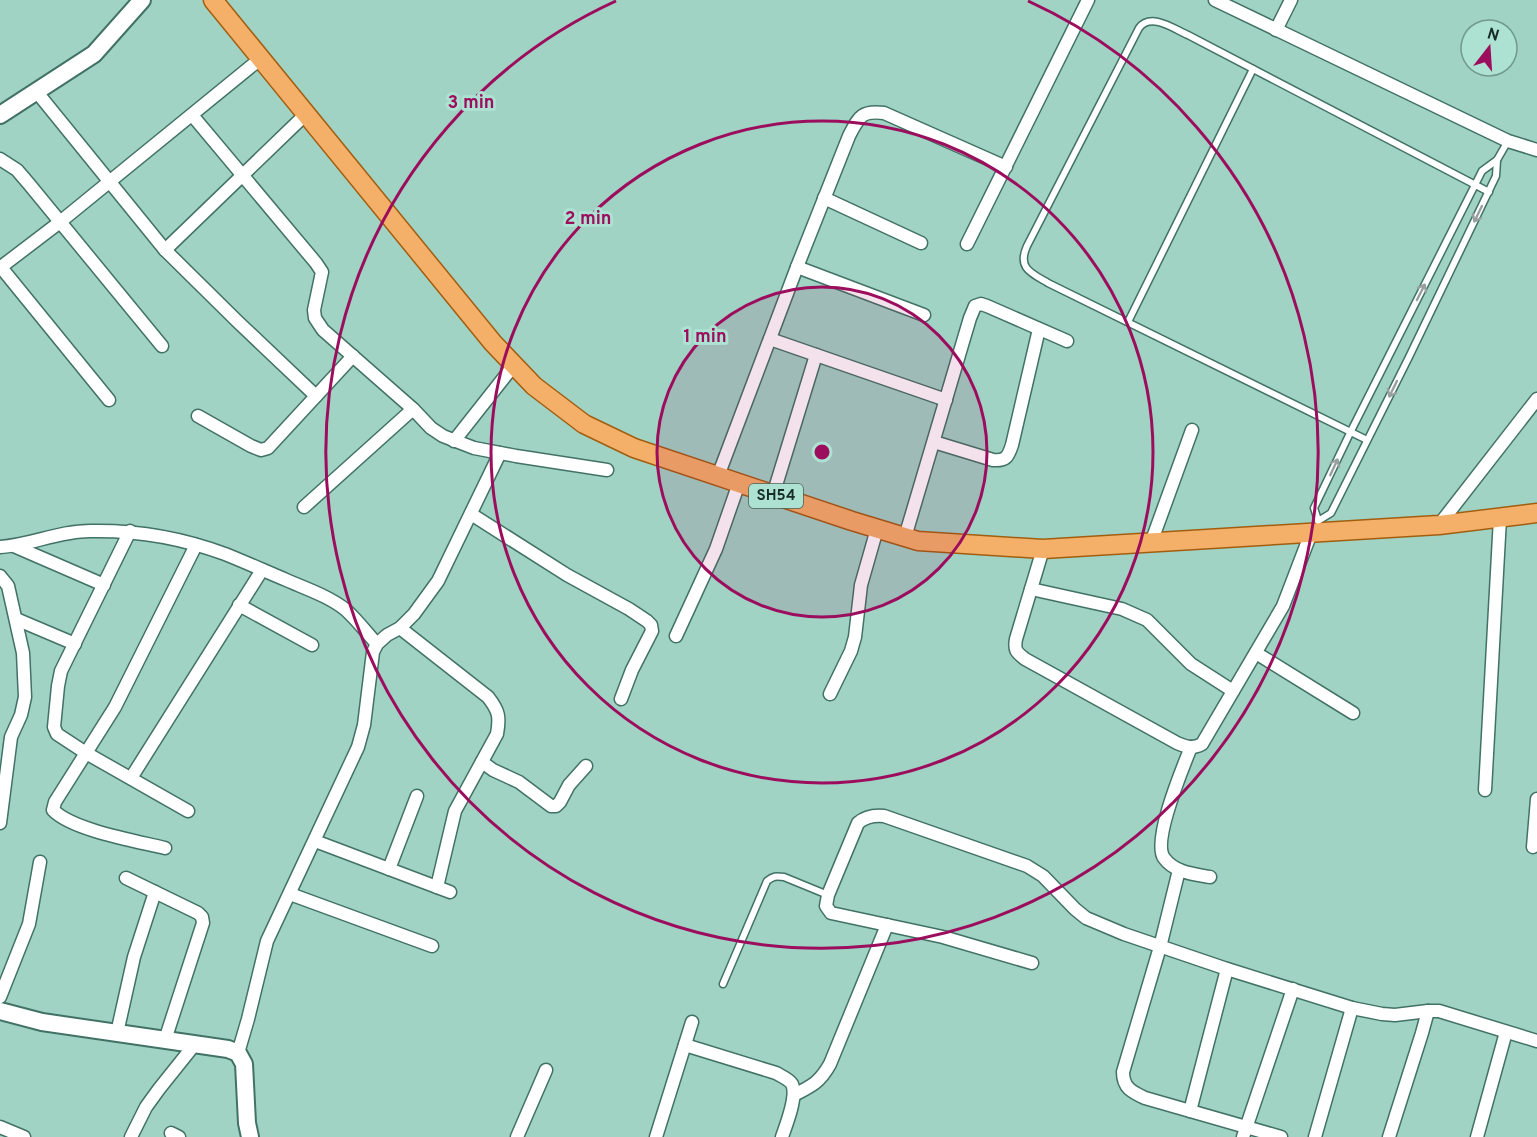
<svg xmlns="http://www.w3.org/2000/svg" width="1537" height="1137" font-family="Overpass,sans-serif">
<style>
.lines{fill:none;stroke-linecap:round;stroke-linejoin:round}
.lane-casing{stroke:#417265;stroke-width:9}
.street-casing{stroke:#417265;stroke-width:15}
.secondary-casing{stroke:#417265;stroke-width:20}
.primary-casing{stroke:#a25e10;stroke-width:21}
.lane{stroke:#fff;stroke-width:6}
.street{stroke:#fff;stroke-width:12}
.secondary{stroke:#fff;stroke-width:16}
.primary{stroke:#f4af68;stroke-width:18}
.oneway{stroke:#97a09e}
.ring{fill:none;stroke:#9c0e5d;stroke-width:3}
.labels{text-anchor:middle;dominant-baseline:central;stroke-width:6;stroke-linejoin:round;paint-order:stroke}
.shield{fill:#ade1d1;stroke:#45635a;stroke-width:1.5}
.shield-label{font-size:15px;font-weight:bold;fill:#182d27}
.centre{fill:#9c0e5d;stroke:#ade1d1;stroke-width:3}
.ring-label{font-size:18px;text-anchor:middle;font-weight:bold;fill:#9c0e5d;stroke:#ade1d1;stroke-width:6;stroke-linejoin:round;paint-order:stroke}
</style>
<rect width="100%" height="100%" fill="#a0d3c4"/>
<g class="lines">
<g class="lane-casing">
<g id="lane">
<polyline points="1128,322 1253,69"/>
<path d="M1367 440 1048 283C1031 273 1017 268 1027 246L1139 28C1151 12 1174 29 1188 35L1489 192"/>
<polyline points="1318,520 1314,508 1351,431 1482,171 1497,160 1508,141"/>
<polyline points="1318,521 1331,513 1409,357 1496,176 1497,160"/>
<path d="M723 984 767 881C773 876 776 876 784 877L828 895"/>
</g>
</g>
<g class="street-casing">
<g id="street">
<polyline points="1215,0 1508,141 1537,150"/>
<polyline points="1276,30 1291,0"/>
<polyline points="36,91 165,250 237,321 316,396"/>
<polyline points="192,115 316,263 322,272 314,310 315,318 323,330 413,409 431,428 443,436 474,448 516,456 607,470"/>
<polyline points="0,159 17,170 29,184 162,346"/>
<polyline points="824,198 921,243"/>
<polyline points="967,244 1088,0"/>
<polyline points="165,250 306,114"/>
<polyline points="0,266 109,400"/>
<polyline points="1,267 60,222 260,59"/>
<polyline points="797,267 924,315"/>
<polyline points="770,339 946,400"/>
<polyline points="198,416 251,446 261,450 268,448 353,356"/>
<polyline points="454,441 514,365"/>
<path d="M934 442 993 460C1006 461 1008 457 1012 445L1039 329"/>
<path d="M718 476 797 267 849 136C859 117 861 110 884 113L1006 167"/>
<polyline points="773,495 816,355"/>
<polyline points="304,507 413,409"/>
<polyline points="471,514 567,575 629,609 647,621 651,625 652,631 632,670 621,699"/>
<polyline points="1439,525 1537,399"/>
<polyline points="130,531 61,671 58,686 54,727 57,734 86,753 188,811"/>
<polyline points="905,537 970,318 975,306 981,304 987,306 1067,341"/>
<polyline points="1151,543 1192,430"/>
<polyline points="14,546 104,585"/>
<path d="M0 547C31 545 59 531 90 531 136 530 182 538 225 554 245 562 265 571 284 579 304 588 329 596 346 610 357 620 367 633 377 644"/>
<path d="M1043 549 1016 639C1014 650 1016 652 1025 659L1177 743C1186 747 1193 749 1202 744L1283 606 1311 533"/>
<polyline points="0,576 8,586 23,653 25,697 21,715 11,737 0,823"/>
<polyline points="1031,589 1122,609 1147,620 1191,664 1233,691"/>
<polyline points="239,605 312,645"/>
<polyline points="16,619 75,644"/>
<path d="M400 628 488 697C499 711 500 717 497 734L455 811 437 887"/>
<polyline points="676,636 716,549 739,483"/>
<polyline points="1256,653 1353,713"/>
<polyline points="830,694 851,651 855,637 861,585 877,529"/>
<path d="M1191 747C1183 767 1152 841 1164 858 1175 873 1194 874 1210 877"/>
<polyline points="482,762 493,770 519,782 551,806 556,806 560,802 569,785 586,766"/>
<polyline points="131,778 262,570"/>
<polyline points="1485,790 1500,518"/>
<polyline points="315,841 450,892"/>
<polyline points="1533,847 1537,799"/>
<path d="M165 848C136 841 72 830 53 810L55 802 115 707 196 545"/>
<polyline points="389,869 417,796"/>
<path d="M1179 870 1160 947 1123 1072C1123 1088 1132 1092 1145 1098L1281 1137"/>
<polyline points="126,878 198,913 202,917 203,923 165,1040"/>
<polyline points="290,894 432,946"/>
<path d="M1032 963 943 937 831 913 826 906 828 895 858 823C866 816 874 815 884 816L1027 866 1043 876 1075 909 1086 918 1124 934 1227 969 1352 1008 1382 1014 1395 1015 1428 1011H1439L1537 1041"/>
<polyline points="0,997 29,924 40,862"/>
<polyline points="117,1033 134,957 155,892"/>
<path d="M685 1045 776 1073C781 1076 789 1079 792 1084 798 1096 786 1125 782 1137"/>
<polyline points="238,1053 248,1019 267,941 358,747 364,725 373,652 377,644 387,635 400,628 414,614 438,581 500,453"/>
<path d="M794 1095C812 1086 820 1082 830 1064L887 925"/>
<polyline points="1190,1111 1227,969"/>
<polyline points="0,1127 24,1137"/>
<polyline points="171,1133 179,1137"/>
<polyline points="131,1137 146,1107 159,1089 195,1044"/>
<polyline points="517,1137 546,1070"/>
<polyline points="656,1137 692,1022"/>
<polyline points="1243,1137 1293,989"/>
<polyline points="1315,1137 1352,1008"/>
<polyline points="1389,1137 1422,1033 1428,1011"/>
<polyline points="1477,1137 1506,1032"/>
</g>
</g>
<g class="secondary-casing">
<g id="secondary">
<polyline points="0,115 94,54 142,0"/>
<polyline points="0,1011 42,1022 228,1049 238,1053 244,1064 247,1123 250,1137"/>
</g>
</g>
<g class="primary-casing">
<polyline id="primary" points="213,0 493,343 534,386 584,424 634,448 852,521 918,541 1043,549 1439,525 1537,513"/>
</g>
<use href="#lane" class="lane"/>
<use href="#street" class="street"/>
<use href="#secondary" class="secondary"/>
<use href="#primary" class="primary"/>
</g>
<defs><path id="oneway-shaft" d="M-6 0H5M1.5-3L5.5 0L1.5 3" fill="none" stroke-width="1.6" stroke-linecap="round" stroke-linejoin="round" transform="scale(1.5)"/></defs>
<g class="oneway">
<use href="#oneway-shaft" transform="translate(1478 214) rotate(116)"/>
<use href="#oneway-shaft" transform="translate(1421 292) rotate(-63)"/>
<use href="#oneway-shaft" transform="translate(1393 389) rotate(116)"/>
<use href="#oneway-shaft" transform="translate(1334 467) rotate(-65)"/>
</g>
<circle cx="822" cy="452" r="165" fill="#9c0e5d" fill-opacity=".12"/>
<g class="ring">
<circle cx="822" cy="452" r="165"/>
<circle cx="822" cy="452" r="331"/>
<path d="M1028 1A496 496 0 1 1 616 1"/>
</g>
<g class="labels">
<rect class="shield" x="749" y="484" width="54" height="24" rx="4.5"/>
<g class="shield-label">
<text x="776" y="496">SH54</text>
</g>
</g>
<circle cx="822" cy="452" r="9" class="centre"/>
<g class="ring-label">
<text x="471" y="108">3 min</text>
<text x="588" y="224">2 min</text>
<text x="705" y="342">1 min</text>
</g>
<g transform="translate(1489 48) rotate(17)"><circle r="28" fill="#ade1d1" stroke="#71998d" stroke-width="1.5"/>
<path d="M0-4.5L10 22L0 15L-10 22Z" fill="#9c0e5d"/>
<text y="-9" font-size="16" font-weight="bold" text-anchor="middle" fill="#182d27">N</text>
</g>
</svg>
